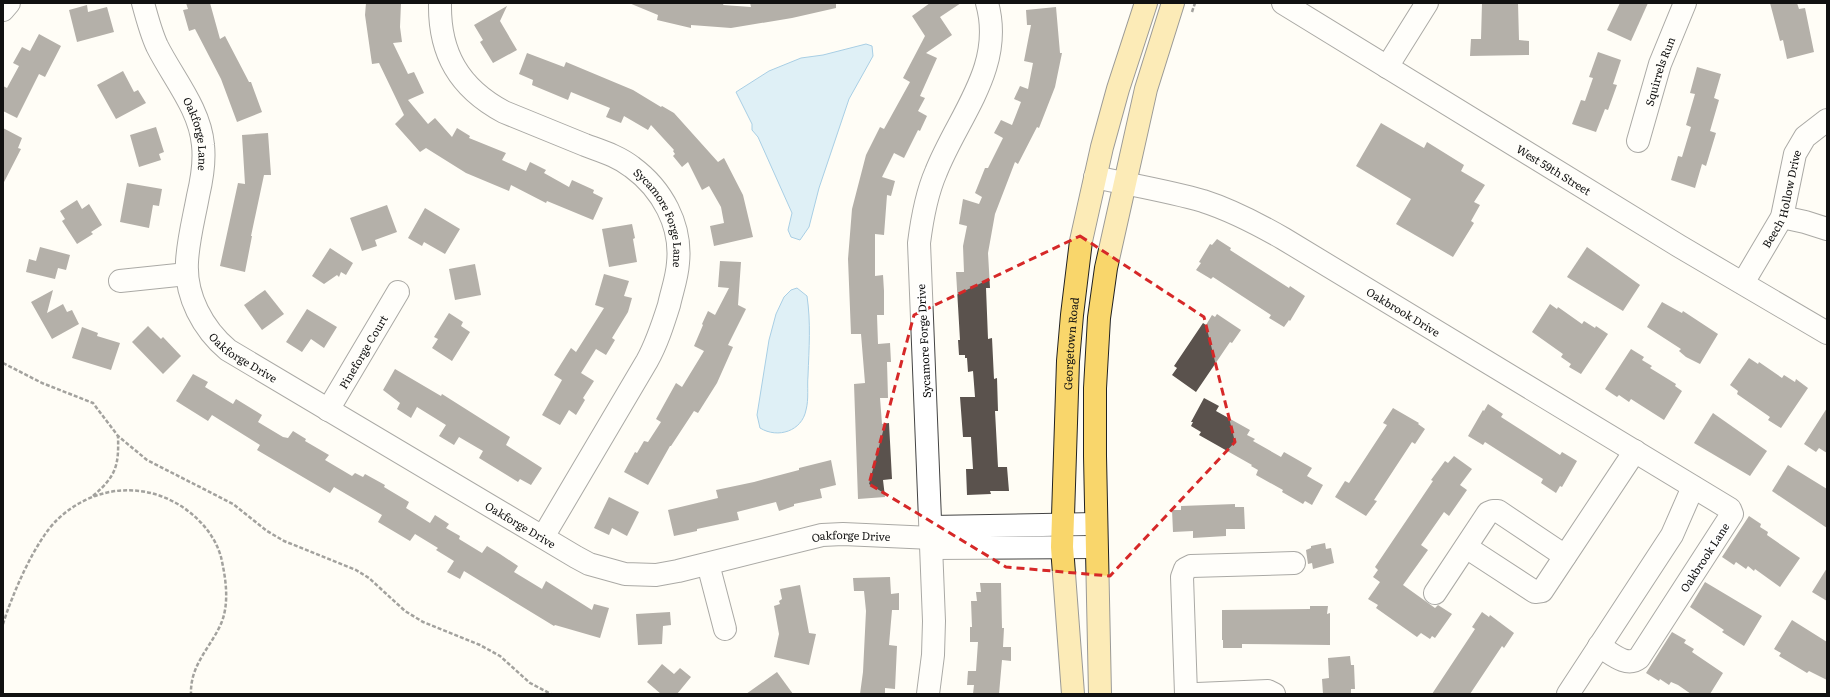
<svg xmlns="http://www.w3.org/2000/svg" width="1830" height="697" font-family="Literata,serif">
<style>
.water{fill:#b9e0f7;stroke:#3f96cf}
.building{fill:#5a524d}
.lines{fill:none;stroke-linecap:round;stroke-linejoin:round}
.minor-casing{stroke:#444;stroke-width:24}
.major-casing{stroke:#222;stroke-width:24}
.path{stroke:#333;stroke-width:2.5;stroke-dasharray:4 2;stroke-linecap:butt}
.minor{stroke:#fff;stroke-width:22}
.major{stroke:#f9d66b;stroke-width:22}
.marked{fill:none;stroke:#d62828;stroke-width:3;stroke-dasharray:8 5;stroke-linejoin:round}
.labels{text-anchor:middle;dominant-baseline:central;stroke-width:4;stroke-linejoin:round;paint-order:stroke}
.street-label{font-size:11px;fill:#111;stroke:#fff}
</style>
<rect width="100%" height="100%" fill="#fffdf5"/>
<g class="water">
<polygon points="866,44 872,46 873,56 849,99 819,188 809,227 800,240 791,237 788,230 792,213 758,137 752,130 752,124 736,92 769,71 801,58 823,55"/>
<path d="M797 288 807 296C811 323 809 348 808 376 807 386 809 399 806 410 802 431 778 439 760 428L757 415 769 340 776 314 784 297 791 290Z"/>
</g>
<g class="building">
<polygon points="186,3 210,3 220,39 225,36 249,82 251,82 262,112 237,122 221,79 195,29 189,31 183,10 188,9"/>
<polygon points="366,3 401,3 400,27 402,42 393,43 408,74 414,72 424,93 408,100 428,124 435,118 452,137 457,128 470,136 469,138 506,153 502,160 526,171 530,162 546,170 544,173 569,187 572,180 594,190 593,193 603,198 593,220 547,201 546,203 511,185 509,191 466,173 426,148 420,152 395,124 404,115 379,63 372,64 365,15"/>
<polygon points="629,3 724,3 723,5 751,7 750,3 836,3 836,8 792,18 731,28 691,25 691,28 657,20 658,15"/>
<polygon points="930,3 961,3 940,17 952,35 926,53 937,58 920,96 925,98 918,111 927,116 920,131 918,130 904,158 894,153 882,177 895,181 891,196 887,195 884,235 875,234 875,276 883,275 884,291 884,315 877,315 878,344 890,343 891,362 887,362 888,398 880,398 882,424 889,423 892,479 883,480 885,497 858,499 854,384 865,383 861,334 851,334 848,259 852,209 866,155 880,127 884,129 910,82 903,78 925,36 912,16"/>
<polygon points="1482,3 1518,3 1519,40 1529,41 1529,55 1470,56 1471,39 1481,39"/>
<polygon points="1620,3 1648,3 1631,41 1607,30"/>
<polygon points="1770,3 1797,3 1799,9 1805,8 1814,52 1787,59 1783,40 1780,41"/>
<polygon points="87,5 88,12 107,7 114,32 77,42 69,10"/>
<polygon points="507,6 500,21 517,50 493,63 480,42 483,40 474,25"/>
<polygon points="1056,7 1060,53 1062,53 1055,87 1039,128 1037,127 1018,164 1015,162 995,214 988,253 990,288 986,288 988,339 992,338 994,379 997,378 998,411 995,411 998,467 1007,467 1009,491 990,491 991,494 967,495 966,469 973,469 971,437 963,437 960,397 975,397 973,371 968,372 967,358 965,358 965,355 959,355 958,340 960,340 956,272 964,272 963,246 967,226 959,224 963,199 979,204 982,197 975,193 985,168 988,168 1003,138 994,133 1001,120 1012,125 1021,102 1014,99 1020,86 1028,89 1033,63 1024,61 1031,25 1027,25 1026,10"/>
<polygon points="39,34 61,46 45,77 39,74 17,118 3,111 3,86 7,88 19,66 13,63 22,47 30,51"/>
<polygon points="1598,52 1621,60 1613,84 1617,85 1608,110 1605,109 1596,132 1572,124 1581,100 1585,101 1593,78 1589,77"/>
<polygon points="527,53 564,67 566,62 633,90 661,107 662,106 674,113 718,162 724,158 743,195 753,237 714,246 710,226 724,223 721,207 709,186 702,190 688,162 682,167 673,156 675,154 673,151 674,150 651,125 648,130 624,116 621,123 606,117 610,108 571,92 568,100 532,85 533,80 519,74"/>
<polygon points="1697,67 1721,74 1714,98 1719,100 1710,131 1716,133 1706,166 1702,164 1695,188 1671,180 1678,156 1682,157 1691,127 1686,125 1695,94 1690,93"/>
<polygon points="123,71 134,92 138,90 146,103 116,119 97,85"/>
<polygon points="1381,123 1424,148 1427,142 1464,165 1461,171 1485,185 1474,202 1480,205 1471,221 1474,223 1453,257 1396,224 1411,199 1356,166"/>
<polygon points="156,127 164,152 159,154 161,160 139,167 130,135"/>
<polygon points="3,128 22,138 18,148 21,149 3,184"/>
<polygon points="268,133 271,175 264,175 251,236 252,236 245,272 220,266 238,183 245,184 242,135"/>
<polygon points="127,183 162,189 159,206 153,205 149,228 120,222"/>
<polygon points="77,200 82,209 89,204 102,225 91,232 93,234 77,244 62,221 65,219 60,211"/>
<polygon points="387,205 397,232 375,240 377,246 362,251 350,218"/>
<polygon points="425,208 460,229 445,254 424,242 422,246 408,238"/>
<polygon points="632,224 635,238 633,239 637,262 609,267 602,229"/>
<polygon points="1217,239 1231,248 1230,250 1289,288 1290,286 1305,296 1290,321 1289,320 1284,327 1269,318 1271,315 1213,277 1211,279 1196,270 1201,263 1199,262 1210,244 1212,245"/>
<polygon points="40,247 70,255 66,270 58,268 55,279 26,272 29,259 36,261"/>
<polygon points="1587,247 1640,285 1623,311 1567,277"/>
<polygon points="330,248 353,263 346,275 341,272 339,277 337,275 324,284 312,276"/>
<polygon points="720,261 741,262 738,305 746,309 728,345 733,347 717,383 698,413 694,411 671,446 670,446 648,485 624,472 635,452 637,453 644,441 648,442 661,422 656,419 676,383 682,387 704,351 694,346 703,325 702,324 708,311 715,315 729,288 718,287"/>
<polygon points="475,264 481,295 455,300 449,269"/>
<polygon points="604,274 629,281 624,296 632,298 628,312 612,338 615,340 606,355 596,349 581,373 594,381 583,398 585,400 576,415 569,410 560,425 542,415 562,380 554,375 571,348 576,352 604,308 595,305"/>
<polygon points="53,290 47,313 63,304 67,312 72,310 79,324 52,339 31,302"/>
<polygon points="265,290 284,314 262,330 244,305"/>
<polygon points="1662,302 1682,313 1683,311 1718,334 1700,364 1686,357 1679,351 1681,349 1647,327"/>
<polygon points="1550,304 1557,309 1558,307 1582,324 1584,321 1595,328 1596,326 1608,334 1581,374 1569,367 1571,364 1561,357 1563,354 1532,332"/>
<polygon points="307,309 337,327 324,348 311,339 302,352 286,342"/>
<polygon points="449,313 463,322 461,326 470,332 452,361 432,348 438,339 434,337"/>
<polygon points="1217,314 1241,330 1232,343 1230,342 1196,392 1172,375 1177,368 1174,366 1203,323 1206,325 1212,315 1215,317"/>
<polygon points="148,326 161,339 163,337 181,356 163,374 132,342"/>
<polygon points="82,327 98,333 97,336 120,343 111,370 72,358"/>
<polygon points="1631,349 1644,357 1642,360 1652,366 1650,368 1676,384 1675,386 1682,391 1664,420 1631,399 1629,402 1619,395 1617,397 1605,389"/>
<polygon points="1749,358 1758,364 1759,362 1782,378 1784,375 1795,382 1796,379 1808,388 1781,428 1768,420 1770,417 1737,394 1738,391 1730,385"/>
<polygon points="395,369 441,396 442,394 510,437 506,445 542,468 531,485 520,479 518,482 479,458 483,451 459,437 454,445 439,436 446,425 417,407 411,418 397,409 400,403 383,390"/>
<polygon points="193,374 208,382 205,387 233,404 236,399 262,415 258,422 283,437 288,438 293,431 306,439 305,441 329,455 325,460 352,476 355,473 363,477 365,474 385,485 384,487 409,502 406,508 430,523 435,515 449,524 446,528 460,536 459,539 482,553 487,546 500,554 518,566 514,572 542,589 546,581 592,610 594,604 609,608 600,638 555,625 554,626 464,571 460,579 447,572 454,561 436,550 438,548 415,534 410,541 378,522 382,515 334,487 330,493 257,450 260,445 212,415 208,421 176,401"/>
<polygon points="1204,398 1219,406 1216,411 1250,430 1247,435 1255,439 1253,441 1281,457 1284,452 1312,468 1307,476 1323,485 1312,505 1305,501 1303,504 1282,492 1283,490 1256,475 1258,470 1251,466 1252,465 1199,435 1201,432 1191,426 1193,422 1191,422"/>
<polygon points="1488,404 1503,414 1501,417 1560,455 1562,452 1577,461 1562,487 1560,486 1556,493 1541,483 1543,479 1485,442 1483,445 1468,436 1483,410 1484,411"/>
<polygon points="1393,408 1419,423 1418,424 1425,429 1415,444 1412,442 1374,500 1377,501 1366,516 1335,497 1345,481 1349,483 1387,425 1383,423"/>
<polygon points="1827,408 1827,453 1819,448 1816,452 1804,444"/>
<polygon points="1713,413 1767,451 1750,476 1694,443"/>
<polygon points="1454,456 1472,469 1460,485 1467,490 1449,516 1444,512 1421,545 1428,550 1403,585 1435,608 1438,605 1452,614 1435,638 1432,636 1430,639 1421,633 1417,637 1376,608 1378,605 1368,599 1380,582 1373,577 1378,570 1375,567 1433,481 1431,480 1445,461 1448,463"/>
<polygon points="831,460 836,485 820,489 822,498 794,504 794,506 779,511 776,502 737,512 739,520 697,529 697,531 674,536 668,510 718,498 716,490 754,482 799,470 799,468"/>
<polygon points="1788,465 1827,489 1827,528 1772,491"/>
<polygon points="609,497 639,512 627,536 612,528 609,535 594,528"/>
<polygon points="1235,504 1235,507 1244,507 1245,529 1226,529 1226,536 1193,538 1193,531 1173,532 1172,510 1181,510 1181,506"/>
<polygon points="1749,516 1761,524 1760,527 1768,532 1767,535 1800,558 1780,587 1755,569 1754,571 1748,566 1746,569 1736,562 1734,565 1722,557"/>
<polygon points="1325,543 1326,549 1331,548 1334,563 1313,569 1312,563 1308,564 1306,550 1311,548 1311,546"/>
<polygon points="1827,568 1827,601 1812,592"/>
<polygon points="890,577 891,594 899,593 899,610 892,610 889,645 897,646 895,689 885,688 885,694 860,694 863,672 866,611 864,591 854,591 853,578"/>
<polygon points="1705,582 1762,616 1744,646 1722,632 1724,630 1690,607"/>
<polygon points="980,583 1001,583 1002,628 1004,628 1003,647 1011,647 1011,661 1002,660 999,694 973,694 974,685 967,685 968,671 976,671 978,642 970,642 970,627 972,627 971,601 977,601 976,592 981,592"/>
<polygon points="800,585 809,633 816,634 809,665 774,657 779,634 774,606 780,604 779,601 782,599 780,589"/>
<polygon points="1310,606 1328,606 1327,614 1330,613 1330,645 1242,644 1242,648 1223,648 1223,640 1222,640 1222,610 1310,609"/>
<polygon points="670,612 671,625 663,626 662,644 638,645 636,614"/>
<polygon points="1482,612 1489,617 1490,615 1514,633 1504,648 1502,646 1470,694 1432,694 1475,629 1472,627"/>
<polygon points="1792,620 1827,642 1827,680 1809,671 1807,673 1779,656 1781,653 1774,649"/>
<polygon points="1672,632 1686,640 1684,643 1694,649 1692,652 1723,673 1710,694 1691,694 1678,685 1671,682 1669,685 1660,679 1659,681 1646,673"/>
<polygon points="1350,656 1351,665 1354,665 1355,689 1351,689 1351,694 1323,694 1322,679 1329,678 1328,658"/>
<polygon points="662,664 674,674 680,668 691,677 677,694 661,694 647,682"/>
<polygon points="777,672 793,694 746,694"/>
</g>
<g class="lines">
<g class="minor-casing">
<g id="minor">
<path id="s1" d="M143 3C147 18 151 33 157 46 173 78 200 109 203 145 205 163 202 179 198 196 194 218 188 240 187 262 185 296 203 329 228 350L576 557 589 564 625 574 656 575 678 571 822 535 843 534 932 538"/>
<path id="s2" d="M440 3C439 53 459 88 504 112 531 123 558 134 585 145 601 151 618 156 632 167 662 189 682 225 678 263 677 278 672 291 669 305 663 324 657 343 647 361L543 537"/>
<path id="s3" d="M1283 3 1679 246 1827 333"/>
<polyline points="3,10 9,3"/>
<polyline points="1387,67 1427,3"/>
<path id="s4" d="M1638 141 1660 64 1685 3"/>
<path id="s5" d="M1095 177C1131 185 1168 191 1203 201 1231 210 1258 224 1284 239L1730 509 1732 514 1639 658C1626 668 1611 653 1599 646"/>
<polyline points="1782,217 1805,222 1827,229"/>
<polyline points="120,281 187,274"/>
<path id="s6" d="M1743 283 1782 217 1795 154 1805 137 1827 120"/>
<path id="s7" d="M328 410 398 292"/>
<polyline points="931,527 1096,524"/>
<polyline points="1466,547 1535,592 1542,591 1635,451"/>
<polyline points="932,548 1096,547"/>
<polyline points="708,564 725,629"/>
<polyline points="1435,593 1488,513 1493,511 1498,511 1565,556"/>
<path d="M928 694 933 655 934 621 919 243C922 219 926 195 936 172 958 116 1005 67 987 3"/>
<polyline points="1186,694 1182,577 1185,569 1191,566 1294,563"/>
<polyline points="1197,694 1268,691 1274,694"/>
<polyline points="1568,694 1672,535 1693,487"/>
</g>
</g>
<g class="major-casing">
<g id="major">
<path id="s8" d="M1073 694 1062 547 1068 361 1072 315 1081 241 1102 147 1118 89 1146 3"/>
<polyline points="1100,694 1095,456 1095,388 1099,318 1106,268 1146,89 1173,3"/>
</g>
</g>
<g class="path">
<polyline points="1192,12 1195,3"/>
<polyline points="3,363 42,383 93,403 118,436 147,460 233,504 267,531 284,541 356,570 369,578 405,611 423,622 480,645 500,656 530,683 551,694"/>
<path d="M93 496C116 476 119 466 118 436"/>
<path d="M3 624C12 595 35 541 57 520 92 486 143 480 184 508 201 520 215 536 221 557 226 579 230 605 220 626 209 649 190 666 191 694"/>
</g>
<use href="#minor" class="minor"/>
<use href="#major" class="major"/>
</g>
<path d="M0 0H1830V697H0ZM1080 236 1204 317 1235 442 1110 576 1006 567 869 484 914 315Z" fill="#fffdf5" fill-opacity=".55" fill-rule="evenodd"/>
<path class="marked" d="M1080 236 1204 317 1235 442 1110 576 1006 567 869 484 914 315Z"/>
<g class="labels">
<g class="street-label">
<text stroke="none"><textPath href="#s4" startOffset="73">Squirrels Run</textPath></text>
<text stroke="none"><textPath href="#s1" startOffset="143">Oakforge Lane</textPath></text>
<text stroke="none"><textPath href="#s3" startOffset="318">West 59th Street</textPath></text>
<text stroke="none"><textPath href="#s6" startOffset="94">Beech Hollow Drive</textPath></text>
<text stroke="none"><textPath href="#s2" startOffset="334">Sycamore Forge Lane</textPath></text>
<text stroke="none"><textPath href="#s5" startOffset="340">Oakbrook Drive</textPath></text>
<text transform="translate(923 341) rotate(-93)">Sycamore Forge Drive</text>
<text stroke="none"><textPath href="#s8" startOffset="351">Georgetown Road</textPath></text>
<text stroke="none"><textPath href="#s7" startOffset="68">Pineforge Court</textPath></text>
<text stroke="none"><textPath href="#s1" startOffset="391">Oakforge Drive</textPath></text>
<text stroke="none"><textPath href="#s1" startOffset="715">Oakforge Drive</textPath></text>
<text stroke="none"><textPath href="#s1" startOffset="1062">Oakforge Drive</textPath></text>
<text transform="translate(1704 557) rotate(-57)">Oakbrook Lane</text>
</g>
</g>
<rect width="1830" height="697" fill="none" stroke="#111111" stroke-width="8"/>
</svg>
